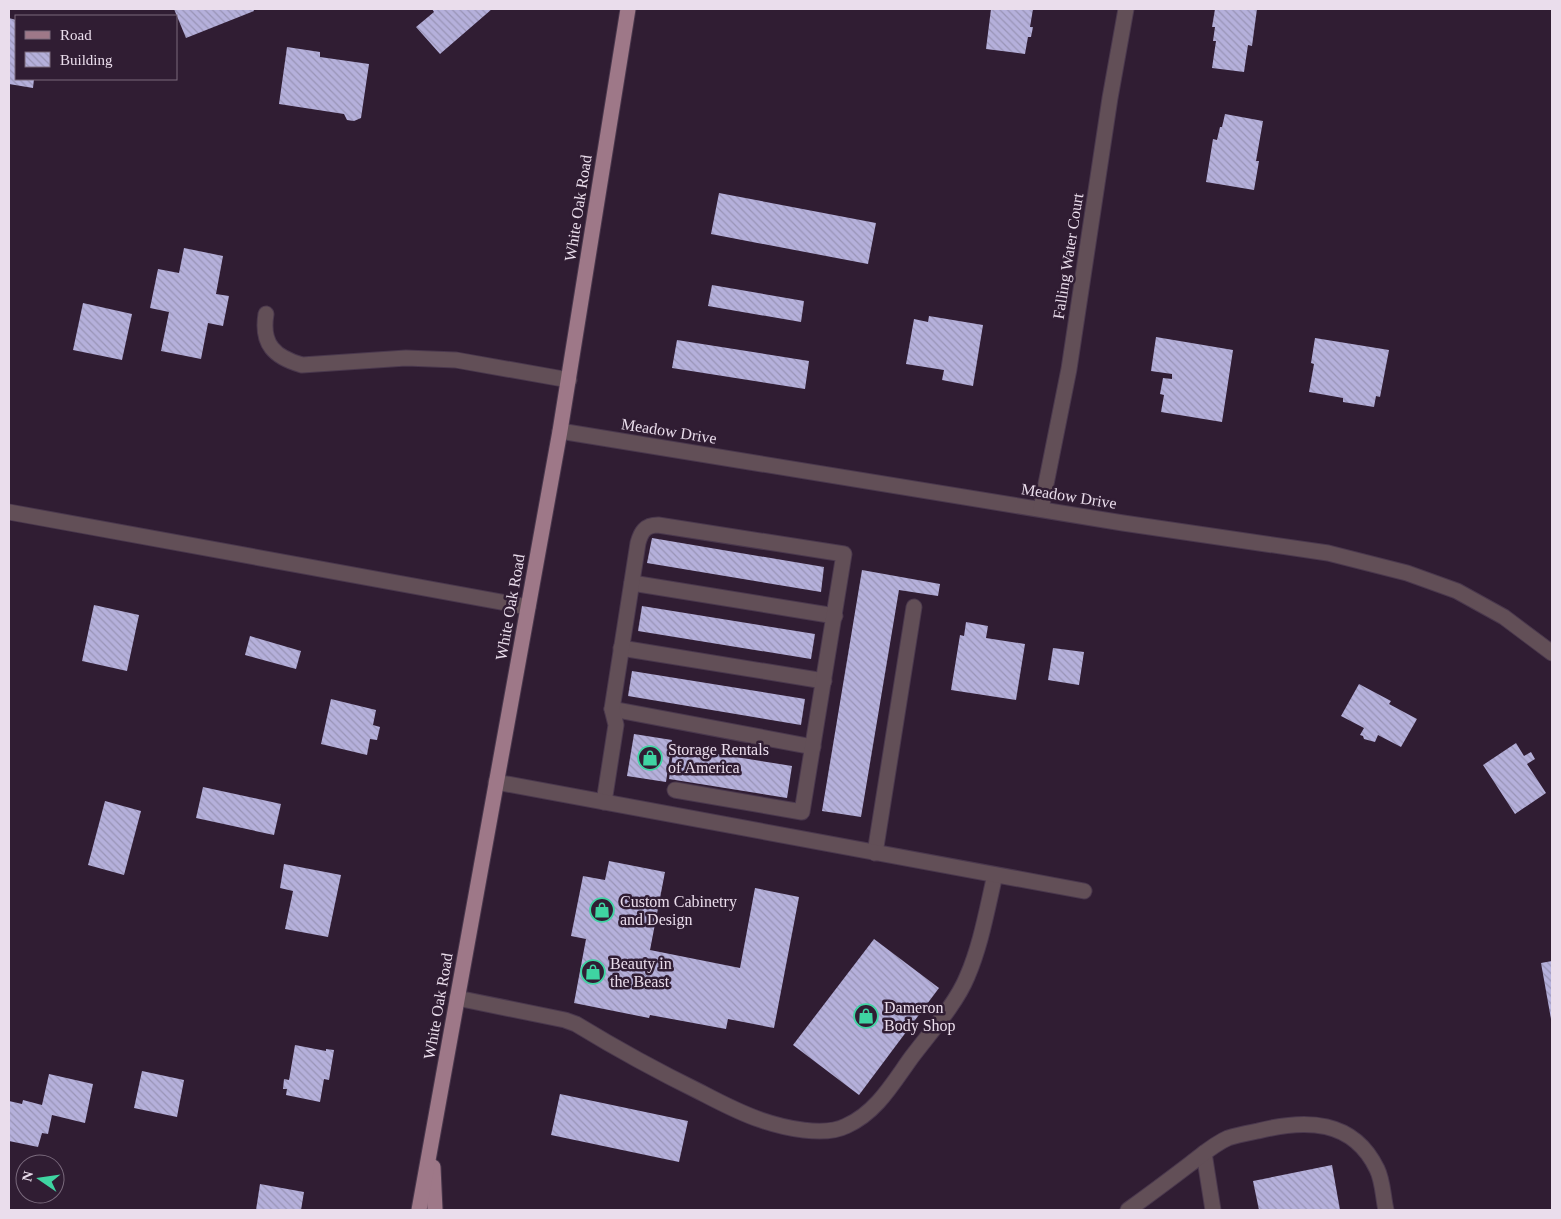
<svg xmlns="http://www.w3.org/2000/svg" width="1561" height="1219" font-family="Georgia,serif">
<style>
.building{fill:url(#building-back-hatch)}
.lines{fill:none;stroke-linecap:round;stroke-linejoin:round}
.service-casing{stroke:#4a384d;stroke-width:17}
.minor-casing{stroke:#4a384d;stroke-width:17}
.primary-casing{stroke:#4a384d;stroke-width:17}
.service{stroke:#624f57;stroke-width:15}
.minor{stroke:#624f57;stroke-width:15}
.primary{stroke:#9e7888;stroke-width:15}
.labels{text-anchor:middle;dominant-baseline:central;stroke-width:5;stroke-linejoin:round;paint-order:stroke}
.street-label{font-size:16px;fill:#eaddec;stroke:#301d33}
.poi-label{font-size:16px;fill:#eaddec;stroke:#301d33;text-anchor:start}
</style>
<defs>
<pattern id="building-back-hatch" width="6" height="6" patternUnits="userSpaceOnUse" patternTransform="scale(1.25)"><rect width="6" height="6" fill="#b5b0db"/><path d="M-1 5l2 2M0 0l6 6M5-1l2 2" fill="none" stroke="#9994b6"/></pattern>
</defs>
<rect width="100%" height="100%" fill="#301d33"/>
<g class="building">
<polygon points="174,9 253,9 254,11 186,38"/>
<polygon points="432,9 492,9 440,54 416,27 434,12"/>
<polygon points="991,9 1033,9 1030,27 1033,27 1031,37 1028,37 1025,54 986,49"/>
<polygon points="1215,9 1257,9 1252,46 1248,45 1244,72 1212,68 1216,41 1213,41 1215,27 1212,27"/>
<polygon points="9,18 16,20 16,79 34,79 33,88 9,84"/>
<polygon points="287,47 320,52 320,57 369,64 361,118 354,121 347,120 344,114 279,104"/>
<polygon points="1225,114 1263,121 1256,161 1259,161 1254,190 1206,182 1213,139 1217,140 1220,127 1222,127"/>
<polygon points="719,193 876,223 868,264 711,234"/>
<polygon points="184,248 223,256 216,294 229,296 223,326 208,323 201,359 161,351 169,312 150,308 158,269 179,273"/>
<polygon points="712,285 804,301 801,322 708,306"/>
<polygon points="83,303 132,314 122,360 73,350"/>
<polygon points="929,316 983,325 973,386 942,380 944,370 906,364 914,319 928,322"/>
<polygon points="1156,337 1233,350 1222,422 1161,412 1164,395 1160,394 1163,378 1172,379 1172,374 1151,371"/>
<polygon points="1315,338 1389,350 1380,397 1376,396 1374,407 1343,402 1343,398 1309,392 1314,364 1311,363"/>
<polygon points="677,340 809,361 805,389 672,368"/>
<polygon points="652,538 824,567 821,592 647,563"/>
<polygon points="862,570 940,584 938,596 899,590 861,817 822,811"/>
<polygon points="94,605 139,615 127,671 82,661"/>
<polygon points="642,606 815,634 811,659 638,631"/>
<polygon points="966,622 988,626 986,638 1025,644 1016,700 951,690 960,635 964,636"/>
<polygon points="250,636 301,651 296,669 245,655"/>
<polygon points="1053,648 1084,652 1079,685 1048,680"/>
<polygon points="632,671 805,699 801,725 628,696"/>
<polygon points="1359,684 1391,701 1389,704 1417,719 1401,747 1378,735 1375,742 1364,739 1363,736 1360,735 1364,728 1341,716"/>
<polygon points="331,699 376,710 373,725 380,727 377,740 370,739 367,755 321,744"/>
<polygon points="634,734 672,740 666,782 627,776"/>
<polygon points="1516,743 1524,756 1531,752 1535,759 1527,764 1546,793 1515,814 1483,765"/>
<polygon points="674,747 792,766 787,798 669,779"/>
<polygon points="203,787 281,804 274,835 196,818"/>
<polygon points="105,801 141,811 124,875 88,865"/>
<polygon points="609,861 665,872 650,950 740,968 755,888 799,897 774,1028 728,1019 726,1029 650,1015 649,1018 574,1003 586,939 571,936 583,876 605,880"/>
<polygon points="284,864 341,875 328,937 285,929 293,891 280,888"/>
<polygon points="874,939 939,988 859,1095 793,1045"/>
<polygon points="1552,961 1552,1019 1551,1019 1541,963"/>
<polygon points="295,1045 326,1051 326,1049 334,1050 329,1080 324,1079 320,1102 286,1095 287,1089 283,1089 284,1079 289,1080"/>
<polygon points="142,1071 184,1080 177,1117 134,1108"/>
<polygon points="49,1074 93,1084 85,1123 52,1115 48,1134 42,1133 38,1147 9,1141 9,1101 22,1104 23,1100 42,1105"/>
<polygon points="560,1094 688,1121 679,1162 551,1135"/>
<polygon points="1332,1165 1340,1210 1259,1210 1253,1181"/>
<polygon points="260,1184 304,1192 301,1210 256,1210"/>
</g>
<g class="lines">
<g class="service-casing">
<g id="service">
<path d="M266 314C261 344 274 357 302 365L406 358 456 360 569 380"/>
<polyline points="9,512 528,607"/>
<polyline points="632,583 835,616"/>
<polyline points="621,648 824,681"/>
<polyline points="612,709 813,747"/>
<path d="M604 802 616 725 612 709 638 543C641 532 645 525 658 525L844 554 802 812 675 790"/>
<polyline points="875,853 914,607"/>
<path d="M457 998 565 1020 576 1024C617 1049 659 1072 702 1093 721 1103 740 1113 761 1120 784 1128 824 1137 846 1126 876 1113 893 1083 911 1058 929 1034 956 1004 967 977 981 945 987 909 995 875"/>
<polyline points="1204,1153 1213,1210"/>
<path d="M1128 1210C1149 1195 1169 1180 1190 1164 1202 1155 1214 1144 1228 1138 1237 1135 1248 1133 1258 1131 1305 1119 1353 1119 1377 1169 1383 1181 1383 1197 1386 1210"/>
</g>
</g>
<g class="minor-casing">
<g id="minor">
<polyline points="560,431 1123,523 1328,553 1407,573 1457,591 1504,617 1552,653"/>
<polyline points="1041,509 1069,369 1110,98 1126,9"/>
<polyline points="496,782 1084,891"/>
</g>
</g>
<g class="primary-casing">
<g id="primary">
<polyline points="433,1167 435,1210"/>
<polyline points="419,1210 560,431 628,9"/>
</g>
</g>
<use href="#service" class="service"/>
<use href="#minor" class="minor"/>
<use href="#primary" class="primary"/>
</g>
<defs>
<g id="shop-ring" transform="scale(1.25)"><circle r="9.5" fill="#301d33" stroke="#3fd4a2" stroke-width="1.5"/><path d="M-5-2.5h2.3a2.7 3.5 0 0 1 5.4 0H5L5.5 6h-11ZM-1.5-2.5h3a1.5 2.3 0 0 0-3 0Z" fill="#3fd4a2"/></g>
</defs>
<g fill-rule="evenodd">
<use href="#shop-ring" x="650" y="758"/>
<use href="#shop-ring" x="602" y="910"/>
<use href="#shop-ring" x="593" y="972"/>
<use href="#shop-ring" x="866" y="1016"/>
</g>
<g class="labels">
<g class="street-label">
<text transform="translate(578 208) rotate(-81)">White Oak Road</text>
<text transform="translate(1068 256) rotate(-81)">Falling Water Court</text>
<text transform="translate(669 431) rotate(9)">Meadow Drive</text>
<text transform="translate(1069 496) rotate(9)">Meadow Drive</text>
<text transform="translate(510 607) rotate(-80)">White Oak Road</text>
<text transform="translate(438 1006) rotate(-80)">White Oak Road</text>
</g>
<g class="poi-label">
<text x="668" y="749">Storage Rentals<tspan x="668" dy="18">of America</tspan></text>
<text x="620" y="901">Custom Cabinetry<tspan x="620" dy="18">and Design</tspan></text>
<text x="610" y="963">Beauty in<tspan x="610" dy="18">the Beast</tspan></text>
<text x="884" y="1007">Dameron<tspan x="884" dy="18">Body Shop</tspan></text>
</g>
</g>
<rect width="1561" height="1219" fill="none" stroke="#eaddec" stroke-width="20"/>
<rect x="15" y="15" width="162" height="65" fill="#301d33" stroke="#7a6a7d"/>
<rect x="25" y="31" width="25" height="8" fill="#9e7888" stroke="#7a6a7d"/>
<text x="60" y="40" font-size="15" fill="#eaddec">Road</text>
<rect x="25" y="52" width="25" height="15" fill="url(#building-back-hatch)" stroke="#7a6a7d"/>
<text x="60" y="65" font-size="15" fill="#eaddec">Building</text>
<g transform="translate(40 1179) rotate(283)"><circle r="24" fill="#301d33" stroke="#7a6a7d"/>
<path d="M0-4L9 19L0 12L-9 19Z" fill="#3fd4a2"/>
<text y="-8" font-size="14" font-weight="bold" text-anchor="middle" fill="#eaddec">N</text>
</g>
</svg>
